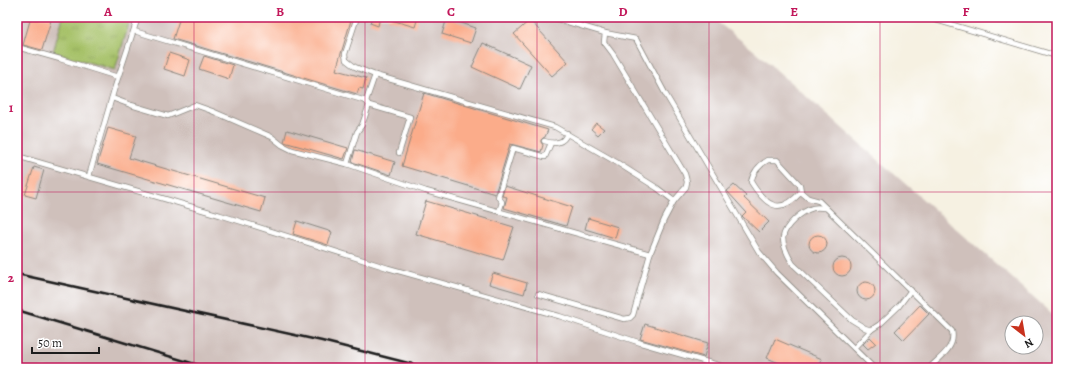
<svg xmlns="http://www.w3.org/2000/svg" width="1074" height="385" font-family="Alegreya,serif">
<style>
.railway{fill:#cfc0bb;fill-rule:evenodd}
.park{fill:url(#park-tufts);stroke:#616e42}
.building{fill:#fbac8a}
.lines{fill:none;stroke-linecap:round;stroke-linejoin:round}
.service-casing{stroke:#89867f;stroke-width:6}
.service{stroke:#fff;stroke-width:4.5}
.rail{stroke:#1c1c1c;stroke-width:2.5}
.grid{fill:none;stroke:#c2185b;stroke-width:1;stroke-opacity:0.55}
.neatline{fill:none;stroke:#c2185b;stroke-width:1.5}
.grid-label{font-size:13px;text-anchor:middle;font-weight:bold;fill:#c2185b}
</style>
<defs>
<pattern id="park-tufts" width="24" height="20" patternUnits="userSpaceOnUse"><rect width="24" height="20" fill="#a6c168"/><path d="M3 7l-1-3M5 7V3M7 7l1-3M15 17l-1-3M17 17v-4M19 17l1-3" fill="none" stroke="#8ea55a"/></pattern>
</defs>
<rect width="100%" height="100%" fill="#fff"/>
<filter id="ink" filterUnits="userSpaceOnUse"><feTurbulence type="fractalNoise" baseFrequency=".025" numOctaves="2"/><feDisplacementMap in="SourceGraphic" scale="8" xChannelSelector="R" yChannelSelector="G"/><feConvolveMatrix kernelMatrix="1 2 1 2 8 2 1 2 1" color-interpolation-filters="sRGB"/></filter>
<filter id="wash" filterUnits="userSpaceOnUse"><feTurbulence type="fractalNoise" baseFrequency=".012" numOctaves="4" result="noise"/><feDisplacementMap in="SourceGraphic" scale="16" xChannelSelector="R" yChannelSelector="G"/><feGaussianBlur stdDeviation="0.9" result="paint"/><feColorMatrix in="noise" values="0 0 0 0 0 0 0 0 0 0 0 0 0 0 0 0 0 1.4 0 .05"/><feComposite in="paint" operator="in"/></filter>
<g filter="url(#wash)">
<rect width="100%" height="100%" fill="#f6f1e2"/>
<path class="railway" d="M17 17H711L756 52 1055 316 1057 314V368H17ZM1012 323H1036V347H1012Z"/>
<polygon class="park" points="63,17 131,17 115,70 53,52"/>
<g id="blocks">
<g class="building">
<polygon points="31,17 52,17 42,50 23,45"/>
<polygon points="180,17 352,17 336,70 366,78 363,89 359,88 357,94 173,39"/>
<polygon points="372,17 380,17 378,26 370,23"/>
<polygon points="388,17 418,17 415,27 388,19"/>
<polygon points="447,18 476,28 471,43 442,34"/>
<polygon points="530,20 568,62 552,76 514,34"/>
<polygon points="483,43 531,65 520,89 472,67"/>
<polygon points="169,53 190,60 185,76 164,69"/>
<polygon points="204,56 233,65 229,79 199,69"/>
<polygon points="424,93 548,130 545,137 543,138 541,140 541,142 543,145 541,152 510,144 495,194 402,166"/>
<polygon points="596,123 604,129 598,135 591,129"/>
<polygon points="108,128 136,136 129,158 265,198 261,212 97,164"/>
<polygon points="287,130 348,148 344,159 284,142"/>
<polygon points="355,150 395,162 391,175 352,162"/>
<polygon points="34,167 44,170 36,198 25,195"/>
<polygon points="734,185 746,196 744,198 769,222 759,232 742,216 746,212 727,191"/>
<polygon points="505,186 572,207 566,226 504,208 507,197 502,196"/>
<polygon points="426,201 514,227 503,260 416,234"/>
<polygon points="588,218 618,227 615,238 585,229"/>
<polygon points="297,221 332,232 328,245 293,234"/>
<circle cx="818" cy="244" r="9"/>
<circle cx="842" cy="267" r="9"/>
<polygon points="493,273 527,283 524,294 489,284"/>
<circle cx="866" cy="291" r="9"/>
<polygon points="920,305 929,314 904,340 895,331"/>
<polygon points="645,324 708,343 704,357 640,339"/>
<polygon points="870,337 876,343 868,349 863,344"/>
<polygon points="775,339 822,359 818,368 791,368 767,358"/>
</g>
</g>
</g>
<g filter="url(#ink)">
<use href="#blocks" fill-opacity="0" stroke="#89867f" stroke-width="1"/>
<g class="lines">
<g class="service-casing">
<g id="service">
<polyline points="357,17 345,54 346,60 355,67 375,75 555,127 616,162 657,188 674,201"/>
<polyline points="551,17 605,33 636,39 666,95 759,252 777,273 874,368"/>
<polyline points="926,17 1057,56"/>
<polyline points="134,31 366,101"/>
<polyline points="17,47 60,59 118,77"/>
<polyline points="112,98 131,105 168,116 195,105 212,111 272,137 282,145 292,150 347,164 426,191 650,254"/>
<polyline points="369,105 410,117 399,153"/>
<path d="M544 141C554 144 564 144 567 133"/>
<polyline points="17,156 220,215 388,268 559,316 641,343 728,368"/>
<path d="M768 160H777L800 185 801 192C780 216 766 206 751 182 753 172 759 165 768 160Z"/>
<polyline points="347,164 357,132 362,125 369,105 366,101 375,75"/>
<polyline points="89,176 114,90 138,17"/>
<path d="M801 192 808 198 819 201 952 331C956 348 939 358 929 368"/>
<path d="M826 208C822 208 817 207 813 208 802 211 784 226 783 238 783 247 788 256 793 264L852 320 865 328 871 330"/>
<polyline points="499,212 502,202 498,197 513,148 545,157 551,143"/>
<polyline points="538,294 624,319 630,318 633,315 650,254 664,220 674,201 686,187 687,182 685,174 613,54 604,42 605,33"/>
<polyline points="854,348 871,330 880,324 899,306 911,290"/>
</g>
</g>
<use href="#service" class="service"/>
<g class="rail">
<polyline points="17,274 322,341 428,368"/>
<polyline points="17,310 208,368"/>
</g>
</g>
</g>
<path class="grid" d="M194 17V368M365 17V368M537 17V368M709 17V368M880 17V368M17 192H1057"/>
<rect width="1074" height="385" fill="none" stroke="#fff" stroke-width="44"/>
<g transform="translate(1024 335) rotate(149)"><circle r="19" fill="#ffffff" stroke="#a4a4a4"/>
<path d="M0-3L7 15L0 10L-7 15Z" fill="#c8321e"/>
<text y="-6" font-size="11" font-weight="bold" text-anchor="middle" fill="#1c1c1c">N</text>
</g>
<path d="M32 347v6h67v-6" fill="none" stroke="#1c1c1c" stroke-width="2"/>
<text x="38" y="347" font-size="12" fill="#1c1c1c" stroke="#ffffff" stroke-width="3" paint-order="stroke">50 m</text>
<rect x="22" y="22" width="1030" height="341" class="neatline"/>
<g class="grid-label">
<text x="108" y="16">A</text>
<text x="280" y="16">B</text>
<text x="451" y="16">C</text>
<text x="623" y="16">D</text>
<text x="794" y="16">E</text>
<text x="966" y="16">F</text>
<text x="11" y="112">1</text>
<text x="11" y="282">2</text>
</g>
</svg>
